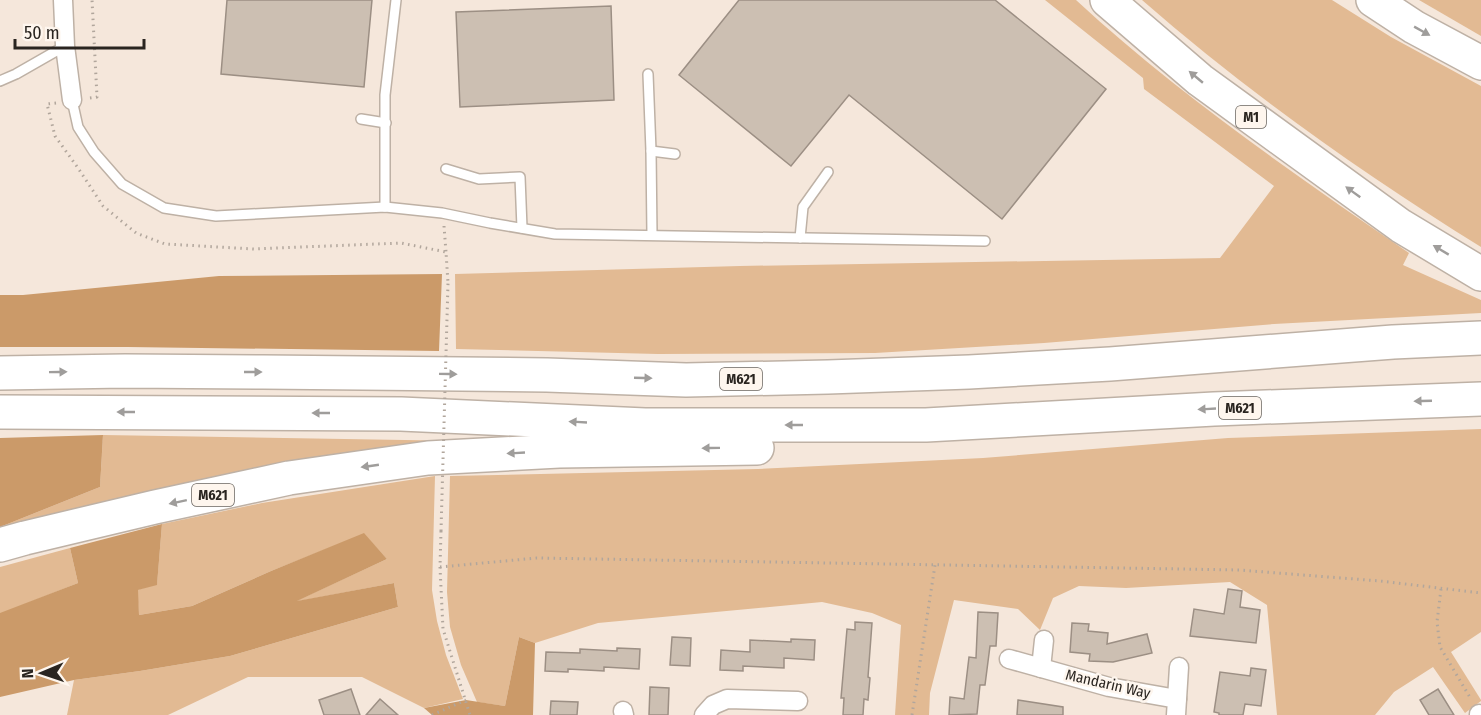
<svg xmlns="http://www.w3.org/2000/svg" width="1481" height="715" font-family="'Fira Sans Condensed',sans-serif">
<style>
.green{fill:#e2ba93}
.forest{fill:#cb9a69}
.building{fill:#ccbfb2;stroke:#9c8f84;stroke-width:1.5}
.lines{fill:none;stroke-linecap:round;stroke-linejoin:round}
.lane-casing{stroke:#beb1a5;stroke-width:12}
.street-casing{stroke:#beb1a5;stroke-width:21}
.highway-casing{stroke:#beb1a5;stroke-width:36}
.path{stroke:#b1a69c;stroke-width:3;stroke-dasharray:1.5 4.5;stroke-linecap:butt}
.lane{stroke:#fff;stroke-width:9}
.street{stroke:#fff;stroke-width:18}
.highway{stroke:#fff;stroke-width:33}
.path-bridge{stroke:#b1a69c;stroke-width:3;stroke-dasharray:1.5 4.5;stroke-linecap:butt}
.oneway{fill:#9f9d9b}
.labels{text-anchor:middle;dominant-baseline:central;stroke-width:5;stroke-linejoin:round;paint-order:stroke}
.shield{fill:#fef6ee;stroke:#6a645e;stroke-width:1.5}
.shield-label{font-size:14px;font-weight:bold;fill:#2a2520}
.street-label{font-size:15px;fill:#2a2520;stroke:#fef6ee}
</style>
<rect width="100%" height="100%" fill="#f5e7db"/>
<g class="green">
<path d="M1045 0H1076C1179 95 1294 174 1409 253L1403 265 1481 300V313L1274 324 1044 343 875 353 658 354 456 349 455 274 740 266 1220 258 1274 186 1144 89 1143 78Z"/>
<path d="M1142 0H1332L1391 37 1481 86V247C1363 174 1246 91 1142 0Z"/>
<polygon points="1419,0 1481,0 1481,36"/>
<polygon points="1481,429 1481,632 1451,652 1481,700 1481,701 1465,713 1433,667 1394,692 1375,715 1277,715 1267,605 1230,582 1126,588 1079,586 1053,598 1040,630 1018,609 954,600 930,693 929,715 895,715 901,625 872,613 822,602 598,623 535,643 519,637 505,706 477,702 461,665 450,627 447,592 450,476 758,469 983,458 1228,438"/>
<polygon points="103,435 465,441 0,539 0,527 100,487"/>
<polygon points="435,476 432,590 437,621 446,655 463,699 424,708 362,677 248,677 168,715 67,715 74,680 140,671 230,656 398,607 394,583 294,602 387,559 364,534 271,571 192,606 139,615 137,590 157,584 162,524 262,503"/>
<polygon points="70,548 78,583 0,614 0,567"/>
</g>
<g class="forest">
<polygon points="442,274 439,351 128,347 0,347 0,295 23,295 219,276"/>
<polygon points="103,435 100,487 0,527 0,438"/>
<polygon points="162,524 157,585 138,590 139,615 192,606 271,571 364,533 387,559 297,601 394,583 398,607 230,656 140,671 74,680 0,697 0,613 78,583 70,548"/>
<polygon points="519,637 535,643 533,715 432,715 424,708 466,700 505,706"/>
</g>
<g class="building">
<polygon points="227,0 372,0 364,87 221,74"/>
<polygon points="739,0 995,0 1106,89 1002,219 849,95 791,166 679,75"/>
<polygon points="611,6 614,100 460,107 456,12"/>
<polygon points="1228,589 1242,591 1240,607 1260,610 1256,643 1190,636 1194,609 1224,614"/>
<polygon points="978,612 998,613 996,646 990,646 985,685 980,685 977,714 949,715 950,697 964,699 969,657 976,658"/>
<polygon points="855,622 872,623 868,677 870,678 868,700 864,699 863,715 843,715 844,698 841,698 847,629 855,630"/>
<polygon points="1072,623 1089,624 1088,631 1108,633 1107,644 1147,634 1152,653 1113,662 1089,661 1090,654 1070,652"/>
<polygon points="672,637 691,638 690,666 670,665"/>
<polygon points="791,639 815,640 814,660 784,658 784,668 743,666 743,671 720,670 721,650 750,652 750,640 791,642"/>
<polygon points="617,648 640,649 639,669 604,667 604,671 568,669 568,672 545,671 546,652 580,653 580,649 617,651"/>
<polygon points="1251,668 1266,670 1261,706 1245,704 1243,715 1219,715 1219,713 1214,712 1220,672 1250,676"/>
<polygon points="650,687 669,688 668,715 649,715"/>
<polygon points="351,689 360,715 324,715 319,700"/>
<polygon points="1438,689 1454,715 1429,715 1420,700"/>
<polygon points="380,699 398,715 366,715"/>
<polygon points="1018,700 1063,707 1063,715 1017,715"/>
<polygon points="551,701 578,702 577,715 550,715"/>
</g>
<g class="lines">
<g class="lane-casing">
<g id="lane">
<polyline points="648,74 651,151 652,235"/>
<polyline points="0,81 16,74 65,46"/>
<polyline points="72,100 78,127 94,152 122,184 164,208 216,216 385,207 442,213 490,223 555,234 985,241"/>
<polyline points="361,119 386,123"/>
<polyline points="651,151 675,154"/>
<polyline points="446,169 479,179 520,177 522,228"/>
<polyline points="385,207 385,95 396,0"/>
<polyline points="800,238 803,207 828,172"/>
</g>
</g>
<g class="street-casing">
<g id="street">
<polyline points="63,0 65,46 72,100"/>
<polyline points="1009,659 1109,687 1177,699 1176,715"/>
<polyline points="1041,668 1044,640"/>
<polyline points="1177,699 1179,667"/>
<polyline points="623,711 624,715"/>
<polyline points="1479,714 1479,715"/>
<polyline points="704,715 713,705 727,699 798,701"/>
</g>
</g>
<g class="highway-casing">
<g id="highway">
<polyline points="1107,0 1200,80 1401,226 1481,274"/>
<polyline points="1373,0 1414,27 1481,63"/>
<polyline points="0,373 125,371 263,372 547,375 686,380 828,377 969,372 1110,364 1393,342 1481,338"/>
<polyline points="0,412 401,414 645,425 926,425 1214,409 1481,399"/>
<polyline points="0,545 25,538 155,507 289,478 428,458 559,451 757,448"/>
</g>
</g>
<g class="path">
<polyline points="90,98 97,97 92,0"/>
<polyline points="56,103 47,104 55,136 78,168 103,206 136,233 165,244 254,249 401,243 446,252 448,283"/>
<polyline points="444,226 446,252"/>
<polyline points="441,531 440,567 443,629 470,715"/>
<polyline points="440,567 537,558 1239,570 1380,581 1481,593"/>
<polyline points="1441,589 1437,622 1440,647 1471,699"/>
<polyline points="432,715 466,700"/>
<polyline points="912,715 935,565"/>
</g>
<use href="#lane" class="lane"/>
<use href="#street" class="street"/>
<use href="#highway" class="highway"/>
<polyline class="path-bridge" points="441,531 448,283"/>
</g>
<defs><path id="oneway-solid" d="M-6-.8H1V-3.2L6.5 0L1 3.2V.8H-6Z" transform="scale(1.5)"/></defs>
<g class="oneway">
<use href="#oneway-solid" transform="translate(1422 31) rotate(29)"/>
<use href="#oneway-solid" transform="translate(1196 77) rotate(-140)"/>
<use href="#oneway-solid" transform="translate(1353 192) rotate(-144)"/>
<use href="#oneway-solid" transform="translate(1441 250) rotate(-149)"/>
<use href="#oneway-solid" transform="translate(58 372) rotate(-1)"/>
<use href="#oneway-solid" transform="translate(253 372)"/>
<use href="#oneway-solid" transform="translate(448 374) rotate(1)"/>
<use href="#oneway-solid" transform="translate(643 378) rotate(2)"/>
<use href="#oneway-solid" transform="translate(1423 401) rotate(178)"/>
<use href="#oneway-solid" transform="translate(1207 409) rotate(177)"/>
<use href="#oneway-solid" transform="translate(126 412) rotate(-180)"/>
<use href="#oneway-solid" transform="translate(321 413) rotate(-180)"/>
<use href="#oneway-solid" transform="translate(578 422) rotate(-177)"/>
<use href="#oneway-solid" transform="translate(794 425) rotate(180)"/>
<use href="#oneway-solid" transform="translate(711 448) rotate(179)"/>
<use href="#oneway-solid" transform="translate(516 453) rotate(177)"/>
<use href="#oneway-solid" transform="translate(370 466) rotate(172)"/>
<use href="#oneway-solid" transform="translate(178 502) rotate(168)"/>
</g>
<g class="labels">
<g class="shield">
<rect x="1236" y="106" width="30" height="22" rx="4.5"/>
<rect x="720" y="368" width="42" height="22" rx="4.5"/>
<rect x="1219" y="397" width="42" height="22" rx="4.5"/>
<rect x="192" y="484" width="42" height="22" rx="4.5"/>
</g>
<g class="shield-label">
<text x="1251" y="117">M1</text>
<text x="741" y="379">M621</text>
<text x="1240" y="408">M621</text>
<text x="213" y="495">M621</text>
</g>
<g class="street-label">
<text transform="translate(1108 684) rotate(13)">Mandarin Way</text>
</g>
</g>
<g transform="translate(42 673) rotate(268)" stroke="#fef6ee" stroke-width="4.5" paint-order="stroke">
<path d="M0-4.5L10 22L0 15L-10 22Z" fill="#2a2520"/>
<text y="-9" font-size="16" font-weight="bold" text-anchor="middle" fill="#2a2520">N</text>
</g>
<path d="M15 39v9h129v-9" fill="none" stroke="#2a2520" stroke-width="3"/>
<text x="24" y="39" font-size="18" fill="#2a2520" stroke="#fef6ee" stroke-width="4.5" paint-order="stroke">50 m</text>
</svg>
